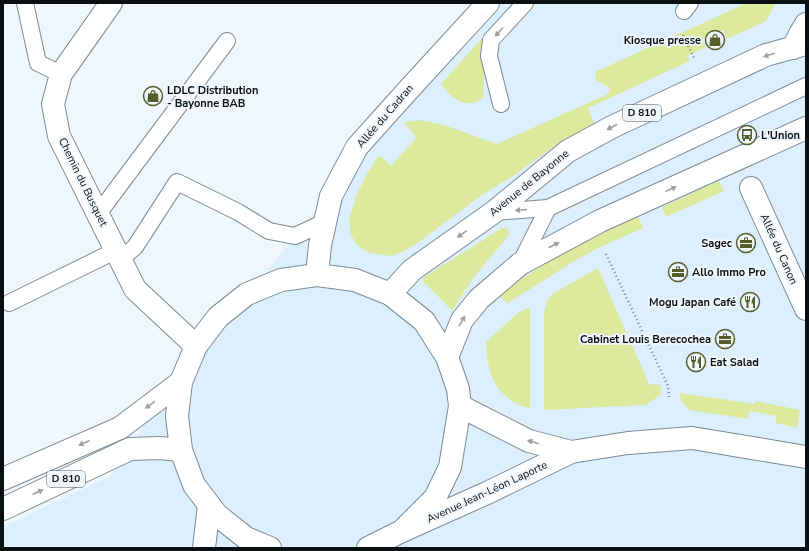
<svg xmlns="http://www.w3.org/2000/svg" width="809" height="551" font-family="'Nunito Sans',sans-serif">
<style>
.built{fill:#dbeffe}
.green{fill:#dde99c}
.lines{fill:none;stroke-linecap:round;stroke-linejoin:round}
.service-casing{stroke:#7e8a94;stroke-width:18}
.pedestrian-casing{stroke:#7e8a94;stroke-width:24}
.minor-casing{stroke:#7e8a94;stroke-width:24}
.tertiary-casing{stroke:#7e8a94;stroke-width:24}
.primary-casing{stroke:#7e8a94;stroke-width:24}
.path{stroke:#7c8287;stroke-width:2.5;stroke-dasharray:1 3;stroke-linecap:butt}
.service{stroke:#fff;stroke-width:16}
.pedestrian{stroke:#fff;stroke-width:22}
.minor{stroke:#fff;stroke-width:22}
.tertiary{stroke:#fff;stroke-width:22}
.primary{stroke:#fff;stroke-width:22}
.oneway{fill:#9d9fa0}
.labels{text-anchor:middle;dominant-baseline:central;stroke-width:4;stroke-linejoin:round;paint-order:stroke}
.shield{fill:#eff7fd;stroke:#4f5558;stroke-width:1}
.shield-label{font-size:10px;font-weight:bold;fill:#0a0f12}
.poi-label{font-size:11px;font-weight:bold;fill:#0a0f12;stroke:#eff7fd;text-anchor:end}
.street-label{font-size:11px;fill:#0a0f12;stroke:#eff7fd}
</style>
<rect width="100%" height="100%" fill="#eff7fd"/>
<polygon class="built" points="486,3 806,3 806,548 3,548 3,527 111,476 154,409"/>
<g class="green">
<polygon points="747,3 776,3 766,21 727,39 723,30 702,39 706,47 687,56 690,61 588,108 595,125 555,146 513,176 482,195 416,244 402,252 391,256 370,253 364,250 357,245 351,235 350,228 349,220 357,194 368,172 379,155 391,166 416,138 404,122 420,120 444,125 497,144 608,94 610,88 596,80 595,72"/>
<path d="M483 37 484 89 483 98C466 111 451 98 441 84Z"/>
<polygon points="719,181 724,191 666,217 662,207"/>
<path d="M638 216 643 228 596 249 571 263 508 303 498 296C542 263 587 238 638 216Z"/>
<polygon points="502,228 507,228 509,232 508,236 474,277 452,311 437,295 423,282 424,277"/>
<polygon points="598,268 649,384 661,385 660,395 646,405 544,410 544,312 547,300 554,293"/>
<path d="M530 307V408C524 406 517 405 512 401 491 388 487 365 486 342L519 312Z"/>
<path d="M680 393 755 404V401L800 410 797 428 776 423V416L749 411 748 419 690 410C684 406 680 401 680 393Z"/>
</g>
<g class="lines">
<g class="service-casing">
<g id="service">
<polyline points="25,3 38,63 61,74"/>
<polyline points="684,11 690,3"/>
<polyline points="501,104 489,56 491,40 525,3"/>
<polyline points="494,212 548,208 806,86"/>
<polyline points="98,214 227,41"/>
<polyline points="121,259 135,247 177,182 238,212 269,231 295,236 325,222"/>
<polyline points="520,264 548,208"/>
<polyline points="9,303 117,250"/>
</g>
</g>
<g class="pedestrian-casing">
<polyline id="pedestrian" points="751,188 806,309"/>
</g>
<g class="minor-casing">
<g id="minor">
<polyline points="111,3 61,74 53,104 59,136 135,289 196,346"/>
<polyline points="793,48 800,34 806,24"/>
<polyline points="317,275 320,245 331,196 357,147 410,88 488,3"/>
<polyline points="204,548 209,505"/>
</g>
</g>
<g class="tertiary-casing">
<g id="tertiary">
<polyline points="460,406 529,441 571,452"/>
<polyline points="402,531 487,493 571,452 628,443 692,438 806,457"/>
</g>
</g>
<g class="primary-casing">
<g id="primary">
<polyline points="390,294 412,270 494,212 568,151 612,127 766,55 806,44"/>
<polyline points="447,357 462,320 479,299 520,264 600,221 806,128"/>
<polyline points="3,479 120,428 181,382"/>
<polyline points="3,509 130,449 159,448 181,450"/>
<polyline points="270,548 246,538 217,515 194,485 181,450 177,416 181,382 196,346 218,317 247,294 281,280 317,275 355,280 390,294 424,321 447,357 458,389 460,406 450,467 435,498 402,531 368,548"/>
</g>
</g>
<g class="path">
<polyline points="683,35 694,58"/>
<polyline points="606,254 668,386 669,397"/>
</g>
<use href="#service" class="service"/>
<use href="#pedestrian" class="pedestrian"/>
<use href="#minor" class="minor"/>
<use href="#tertiary" class="tertiary"/>
<use href="#primary" class="primary"/>
</g>
<defs><path id="oneway-solid" d="M-6-.8H1V-3.2L6.5 0L1 3.2V.8H-6Z"/></defs>
<g class="oneway">
<use href="#oneway-solid" transform="translate(499 32) rotate(132)"/>
<use href="#oneway-solid" transform="translate(769 55) rotate(162)"/>
<use href="#oneway-solid" transform="translate(612 127) rotate(153)"/>
<use href="#oneway-solid" transform="translate(671 189) rotate(-24)"/>
<use href="#oneway-solid" transform="translate(521 210) rotate(176)"/>
<use href="#oneway-solid" transform="translate(462 234) rotate(145)"/>
<use href="#oneway-solid" transform="translate(554 245) rotate(-28)"/>
<use href="#oneway-solid" transform="translate(462 321) rotate(-60)"/>
<use href="#oneway-solid" transform="translate(150 405) rotate(144)"/>
<use href="#oneway-solid" transform="translate(533 442) rotate(-163)"/>
<use href="#oneway-solid" transform="translate(84 443) rotate(156)"/>
<use href="#oneway-solid" transform="translate(38 492) rotate(-25)"/>
</g>
<defs>
<g id="shop-ring" transform="scale(1)"><circle r="9.5" fill="#eff7fd" stroke="#575e2c" stroke-width="1.5"/><path d="M-5-2.5h2.3a2.7 3.5 0 0 1 5.4 0H5L5.5 6h-11ZM-1.5-2.5h3a1.5 2.3 0 0 0-3 0Z" fill="#575e2c"/></g>
<g id="bus-ring" transform="scale(1)"><circle r="9.5" fill="#eff7fd" stroke="#575e2c" stroke-width="1.5"/><path d="M-5-6H5V4H4V6H2V4H-2V6H-4V4H-5ZM-3.5-4V0h7V-4ZM-3.5 1.2v1.5H-2V1.2ZM2 1.2v1.5H3.5V1.2Z" fill="#575e2c"/></g>
<g id="office-ring" transform="scale(1)"><circle r="9.5" fill="#eff7fd" stroke="#575e2c" stroke-width="1.5"/><path d="M-6-3h4V-5.5h4V-3h4V5H-6ZM-1-4.5V-3h2v-1.5ZM-6 0V1H6V0Z" fill="#575e2c"/></g>
<g id="restaurant-ring" transform="scale(1)"><circle r="9.5" fill="#eff7fd" stroke="#575e2c" stroke-width="1.5"/><path d="M-5-6h1v4h1v-4h1v4h1v-4h1v5L-1.5 .5V6h-2V.5L-5-1ZM5-6V6H3V1.5H1.5Q1.5-4 5-6Z" fill="#575e2c"/></g>
</defs>
<g fill-rule="evenodd">
<use href="#shop-ring" x="715" y="40"/>
<use href="#shop-ring" x="153" y="96"/>
<use href="#bus-ring" x="747" y="135"/>
<use href="#office-ring" x="746" y="243"/>
<use href="#office-ring" x="678" y="272"/>
<use href="#restaurant-ring" x="750" y="302"/>
<use href="#office-ring" x="725" y="339"/>
<use href="#restaurant-ring" x="696" y="362"/>
</g>
<g class="labels">
<g class="shield">
<rect x="623" y="105" width="38" height="16" rx="3"/>
<rect x="47" y="471" width="38" height="16" rx="3"/>
</g>
<g class="shield-label">
<text x="642" y="113">D 810</text>
<text x="66" y="479">D 810</text>
</g>
<g class="poi-label">
<text x="701" y="40">Kiosque presse</text>
<text x="167" y="90" text-anchor="start">LDLC Distribution<tspan x="167" dy="13">- Bayonne BAB</tspan></text>
<text x="761" y="135" text-anchor="start">L'Union</text>
<text x="732" y="243">Sagec</text>
<text x="692" y="272" text-anchor="start">Allo Immo Pro</text>
<text x="736" y="302">Mogu Japan Café</text>
<text x="711" y="339">Cabinet Louis Berecochea</text>
<text x="710" y="362" text-anchor="start">Eat Salad</text>
</g>
<g class="street-label">
<text transform="translate(385 116) rotate(-49)">Allée du Cadran</text>
<text transform="translate(83 182) rotate(64)">Chemin du Busquet</text>
<text transform="translate(529 183) rotate(-39)">Avenue de Bayonne</text>
<text transform="translate(779 249) rotate(66)">Allée du Canon</text>
<text transform="translate(487 492) rotate(-25)">Avenue Jean-Léon Laporte</text>
</g>
</g>
<rect width="809" height="551" fill="none" stroke="#0a0f12" stroke-width="8"/>
</svg>
